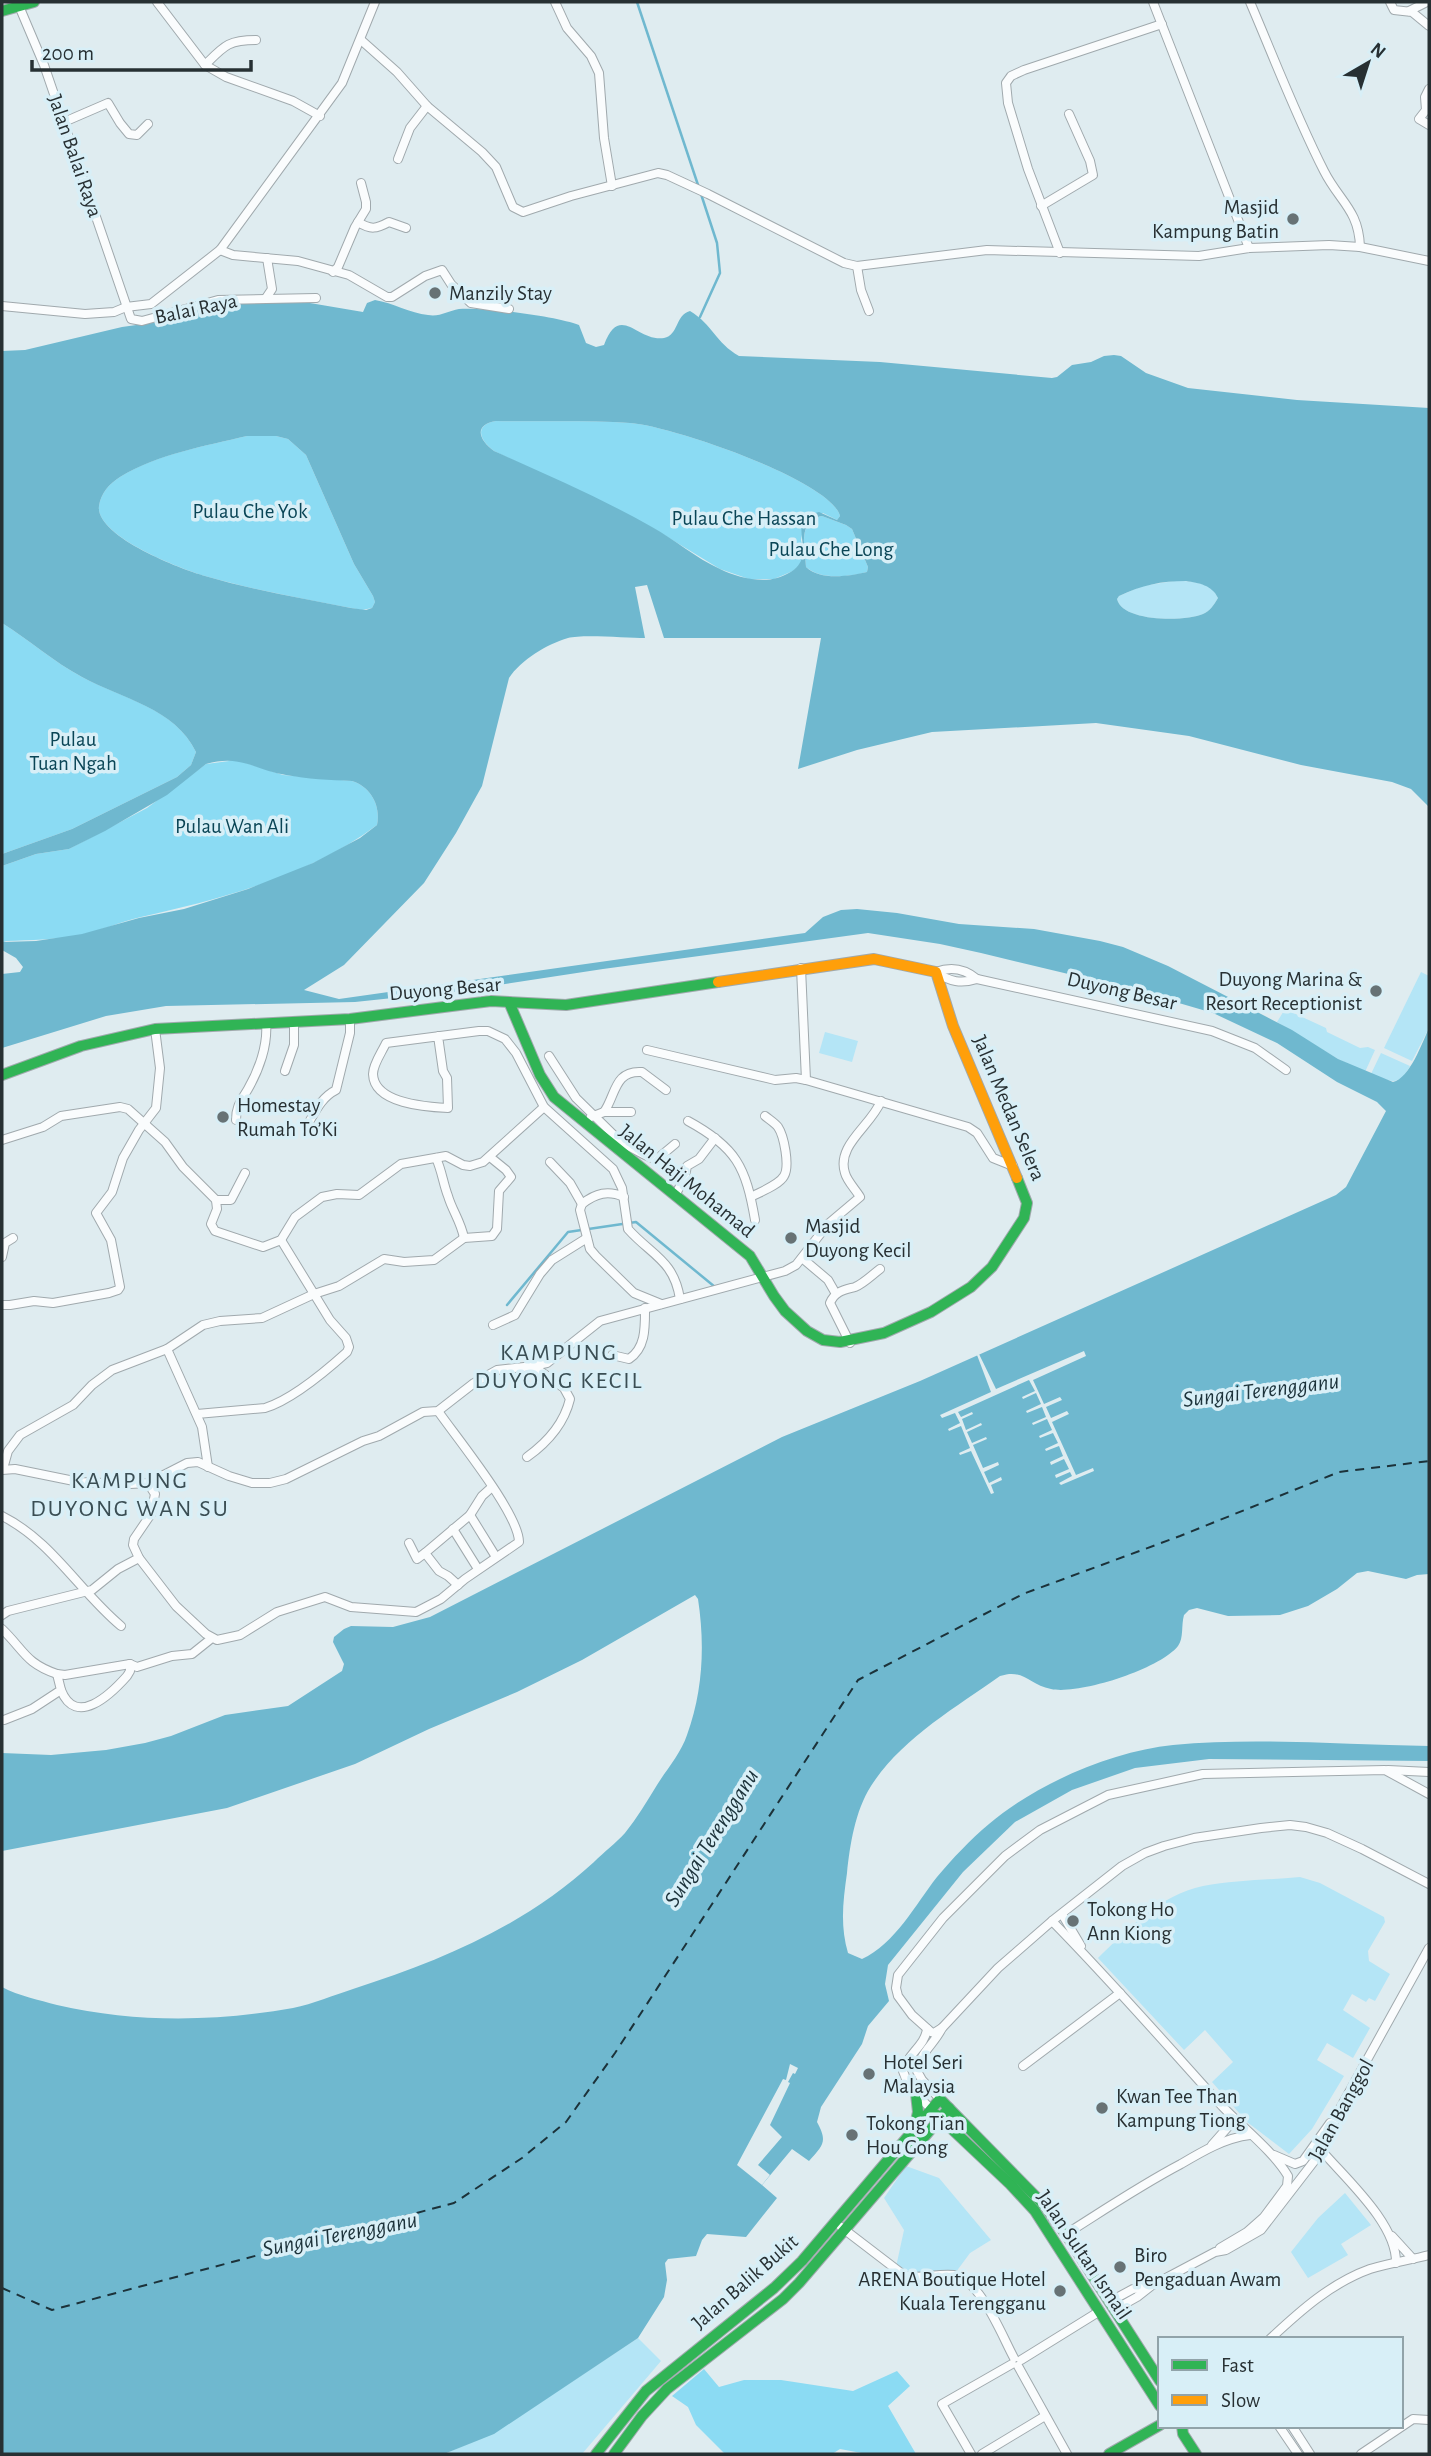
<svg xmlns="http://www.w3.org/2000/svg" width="1431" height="2456" font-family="'Alegreya Sans',sans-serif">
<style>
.green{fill:#b4e5f6}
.forest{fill:#8bdbf3}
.water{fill:#6fb8cf;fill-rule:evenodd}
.pier{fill:#dfecf0}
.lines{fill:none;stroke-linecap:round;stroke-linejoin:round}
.stream{stroke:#6fb8cf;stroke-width:2.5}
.ferry{stroke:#1c323a;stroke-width:2;stroke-dasharray:9 7;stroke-linecap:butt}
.street-casing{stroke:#a0a9ad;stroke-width:10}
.fast-casing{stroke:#a0a9ad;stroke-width:12}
.slow-casing{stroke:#a0a9ad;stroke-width:12}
.street{stroke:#fafcfd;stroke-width:8}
.fast{stroke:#30b455;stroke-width:10}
.slow{stroke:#ff9f0a;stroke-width:10}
.poi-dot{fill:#677275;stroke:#d8eff7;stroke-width:2.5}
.labels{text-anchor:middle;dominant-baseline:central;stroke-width:7;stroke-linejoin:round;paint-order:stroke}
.street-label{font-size:21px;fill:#273033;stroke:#d8eff7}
.poi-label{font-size:21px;fill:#273033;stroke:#d8eff7;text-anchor:start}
.park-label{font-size:21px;fill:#0a4556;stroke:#d8eff7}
.water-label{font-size:23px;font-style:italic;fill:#1c323a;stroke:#d8eff7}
.quarter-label{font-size:24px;letter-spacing:2px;fill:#3a4e54;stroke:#d8eff7}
</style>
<rect width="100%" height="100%" fill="#dfecf0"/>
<g class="green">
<path d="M1174 581C1190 581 1211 581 1218 598 1214 605 1210 611 1203 614 1185 622 1122 622 1117 599L1119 596 1142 586Z"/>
<polygon points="1421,972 1429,976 1429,1028 1412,1061 1384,1048"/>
<polygon points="1285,1009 1326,1028 1327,1032 1360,1048 1368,1047 1375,1050 1365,1072 1338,1059 1277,1022"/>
<polygon points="825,1032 858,1041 852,1062 819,1053"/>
<path d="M1381 1053 1410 1066C1399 1088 1390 1081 1371 1074Z"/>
<path d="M1300 1877 1320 1883 1384 1917 1385 1922 1368 1951 1369 1961 1390 1974 1375 2001 1369 1998 1366 2002 1352 1994 1343 2010 1370 2028 1353 2058 1327 2043 1317 2060 1344 2076 1312 2129 1289 2154 1247 2122 1212 2082 1233 2062 1205 2030 1184 2050 1098 1958C1128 1929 1160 1895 1203 1886 1235 1880 1268 1880 1300 1877Z"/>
<polygon points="906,2166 939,2178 991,2240 970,2253 956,2272 910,2275 896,2267 904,2230 884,2198"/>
<polygon points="1345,2193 1371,2225 1341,2244 1348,2255 1308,2278 1291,2252 1318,2218"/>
<polygon points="638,2338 661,2361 582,2454 444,2454 494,2433"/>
</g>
<g class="forest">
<path d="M496 421C540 422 586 420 630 423 668 425 831 480 840 516L837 520 823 513 805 518 801 540 804 552 801 564 793 571 774 579H749L720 569 651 527 494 451C480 441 473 425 496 421Z"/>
<path d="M247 436H276L288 439 306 455 354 564 373 596 375 602 372 608 362 610C310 600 257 591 205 576 181 569 95 536 99 506 101 493 109 484 120 477 157 454 205 446 247 436Z"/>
<path d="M822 516 846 525 852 529 868 567 867 572C849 577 820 580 806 567 805 549 797 520 822 516Z"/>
<path d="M2 623C29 640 54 662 82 677 123 699 175 708 196 752L191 765 177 777 72 829 2 854Z"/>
<path d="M237 760 283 775 352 781C371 787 381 806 377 825 309 876 222 899 141 917 120 922 100 931 80 935 54 940 31 940 6 941L2 943V866L36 854 69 849 147 808 206 764Z"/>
<polygon points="704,2369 719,2387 744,2380 781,2380 853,2391 897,2371 910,2386 888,2406 916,2454 867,2454 840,2449 832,2454 725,2454 696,2425 688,2407 672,2396"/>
</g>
<path class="water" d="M375 300C393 303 410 313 428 315 440 317 448 311 459 309 484 307 556 316 579 325L586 343 596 347 604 345C620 302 637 342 664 338 679 335 675 315 690 311 712 324 716 343 739 356L880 362 1052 378 1057 377 1072 365 1091 362 1104 356 1114 355 1121 356 1146 373 1188 388 1297 400 1429 408V807L1411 789 1392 782 1301 765 1189 736 1096 723 932 732 857 750 798 769 821 638H664L647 585 635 587 645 638C628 638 582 634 568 638 547 644 521 660 509 678L482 786 456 833 424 883 344 965 304 990 339 999 805 933 823 917 841 910 857 909 897 913 959 924 1034 929 1100 941 1123 947 1168 966 1292 1030 1338 1059 1393 1082C1410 1078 1422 1043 1429 1028V1574L1417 1575 1406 1579 1368 1571 1357 1573 1337 1589 1308 1606 1280 1615 1228 1616 1197 1608 1189 1610 1184 1615C1181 1625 1184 1638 1178 1646 1160 1669 1079 1695 1051 1689 1029 1685 1024 1668 1000 1676 955 1708 901 1739 871 1786 855 1811 850 1845 847 1873 843 1901 840 1926 848 1953L862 1959C895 1944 915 1905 937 1877 953 1858 970 1840 989 1824 1036 1784 1112 1751 1173 1745 1258 1737 1344 1745 1429 1746V1761L1209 1759 1135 1768 1072 1790 1015 1822 963 1872 888 1965 885 1984 889 2001 868 2026 862 2044 821 2107 817 2122C828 2142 823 2145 809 2161L792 2149 762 2185 777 2198 746 2237 707 2234 702 2240 696 2256 668 2259 665 2263 667 2280 664 2297 638 2338 494 2434 444 2454H2V1987C19 1996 39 2000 57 2005 135 2023 214 2022 293 2008 313 2004 334 1995 353 1989 443 1960 524 1926 594 1862 604 1852 616 1843 625 1833 637 1818 647 1801 657 1785 667 1769 681 1753 687 1735 703 1691 705 1645 698 1599L695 1595 582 1660 517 1692 429 1729 355 1764 227 1808 2 1851V1753L51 1755 106 1750 145 1743 171 1736 225 1715 288 1706 342 1671 344 1664 333 1642 334 1637 344 1629 351 1626 393 1627 430 1617 782 1437 920 1381 1336 1195 1346 1187 1386 1111 1377 1102 1337 1082 1277 1043 1213 1013 1131 989 981 953 940 944 868 933 603 969 459 991 355 1002 166 1006 106 1016 2 1048V974L20 972 23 967 16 958 2 950 3 942 36 941 82 934 139 918 184 909 248 889 313 863 360 838 377 825C381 806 371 787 352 781 330 780 307 779 286 775 254 770 241 754 206 764L167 795 105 831 69 849 36 854 2 866V854L72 829 177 777 191 765 196 752C175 708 122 699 82 677 54 662 29 640 2 623V351L25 350 122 327 158 322 223 303 304 302 363 312 367 303ZM496 421C540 422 586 420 630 423 668 425 831 480 840 516L837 520 819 512C777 521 831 561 777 578 760 583 736 577 720 569 696 558 675 540 652 527 601 498 547 475 494 451 479 440 473 425 496 421ZM247 436H276L288 439 306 455 354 564 373 596 375 602 372 608 366 610 351 608C302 598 253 590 205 576 180 569 95 536 99 506 101 493 109 484 120 477 158 454 205 446 247 436ZM822 516 846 525 852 529 868 567 867 572C849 576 821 581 806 567 805 549 797 520 822 516ZM1186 581C1199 583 1212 585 1218 598 1214 605 1210 611 1203 614 1185 622 1122 622 1117 599L1119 596C1142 585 1161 581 1186 581Z"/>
<g class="pier">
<polygon points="1084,1351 1086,1356 1033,1380 1044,1404 1060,1397 1062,1400 1046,1407 1051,1418 1067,1411 1069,1414 1052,1422 1076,1475 1093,1468 1094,1471 1061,1485 1059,1483 1072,1476 1070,1472 1056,1478 1055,1475 1069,1469 1064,1459 1051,1465 1050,1462 1063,1456 1059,1446 1046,1451 1045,1449 1058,1443 1053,1433 1040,1438 1039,1436 1052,1430 1047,1419 1033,1425 1032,1423 1046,1417 1042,1407 1027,1413 1026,1411 1041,1404 1036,1393 1023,1399 1022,1397 1035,1391 1029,1380 958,1412 961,1417 972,1412 973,1414 962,1419 966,1430 981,1423 982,1425 967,1432 972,1443 986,1437 987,1439 973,1445 983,1468 998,1462 999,1465 984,1472 989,1483 1001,1477 1002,1480 991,1485 994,1493 991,1494 971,1451 960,1455 959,1453 970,1448 961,1426 949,1431 948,1429 960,1423 955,1413 942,1418 940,1415 991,1392 977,1355 979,1354 996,1389"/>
<polygon points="790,2064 798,2068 795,2074 793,2073 788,2082 790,2083 770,2125 782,2137 758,2165 770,2175 762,2185 737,2165 783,2079 786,2080"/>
</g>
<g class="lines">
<g class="stream">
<polyline points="637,2 699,188"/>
<polyline points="700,317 720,273 717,243 701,194"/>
<polyline points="507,1305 568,1232 636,1222 715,1287"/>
</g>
<polyline class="ferry" points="2,2288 52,2310 454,2203 522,2158 566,2122 615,2053 858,1680 1023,1594 1180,1536 1339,1472 1429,1461"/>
<g class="street-casing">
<g id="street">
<polyline points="157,2 205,65 226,77 293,101 320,116"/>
<polyline points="555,2 567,28 591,56 599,73 604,138 612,186"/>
<polyline points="1153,2 1249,248"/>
<path d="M1250 2C1274 58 1296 116 1324 171 1339 201 1359 210 1360 247"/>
<polyline points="1390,2 1394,10 1412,12 1429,26"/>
<polyline points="19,6 44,65 131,319 142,321 218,300 316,298"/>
<polyline points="1409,11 1427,2"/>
<polyline points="361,40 397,72 427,106 482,152 496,167 513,207 523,212 571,196 658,173 667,175 708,194 844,263 857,266 987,250 1199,256 1249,248 1329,245 1360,247 1429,261"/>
<path d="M205 65C224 46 228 40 256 40"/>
<polyline points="1429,89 1425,97 1426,110 1419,119 1429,125"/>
<polyline points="64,122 108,103 120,123 129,134 137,135 148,124"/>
<polyline points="398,159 410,128 427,106"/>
<polyline points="1041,206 1093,175 1090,161 1069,114"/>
<path d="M358 222C371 230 376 229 389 222L406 228"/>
<polyline points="220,250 233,255 298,261 349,275 387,297 392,297 425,276 442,270 451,284 471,303 509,309"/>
<polyline points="1060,253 1028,169 1008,103 1006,83 1011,76 1024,70 1162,24"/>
<polyline points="857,266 861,290 869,311"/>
<polyline points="333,272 338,267 355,227 366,209 366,202 361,183"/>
<polyline points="266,298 272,289 267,258"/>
<polyline points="2,306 85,314 114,312 126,307 151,304 220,250 342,83 375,2"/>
<polyline points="801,968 806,1080 968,1127 977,1133 993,1158 1013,1166"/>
<path d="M936 972C952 966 965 969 977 979L1212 1031 1255 1048 1286 1070"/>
<path d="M936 972C950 982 961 984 977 979"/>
<path d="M438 1036 443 1071 447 1078 448 1108C427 1107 374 1104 373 1074 373 1064 382 1052 386 1043L479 1031H488L505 1039 516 1053 544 1107 613 1169 622 1188 628 1229C651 1255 674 1260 680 1299"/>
<polyline points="647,1050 775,1080 796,1078 806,1080"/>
<polyline points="549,1056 576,1098 623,1144 618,1150"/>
<polyline points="285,1071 294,1045 294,1022"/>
<polyline points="604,1112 631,1112"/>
<path d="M591 1117 604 1112C616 1095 614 1070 642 1072L666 1090"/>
<path d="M236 1120C236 1106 241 1101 248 1089 259 1070 268 1045 266 1023"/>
<path d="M688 1121C736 1147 746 1167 755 1220"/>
<path d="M308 1124C316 1110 322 1097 336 1090L350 1033V1019"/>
<polyline points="2,1140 43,1127 61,1116 120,1107 128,1109 165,1142 183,1167 216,1200 217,1209 211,1224 215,1231 263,1247 281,1240 295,1217 322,1197 337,1194 359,1195 401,1164 446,1156 463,1165 470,1166 483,1162 544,1107"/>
<path d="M623 1144C635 1148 644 1157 657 1159L675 1144"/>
<path d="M436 1158C442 1171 443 1183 448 1196 452 1210 461 1222 464 1238"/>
<polyline points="550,1162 570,1183 582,1204"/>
<polyline points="675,1196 685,1176 687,1166 699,1159 715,1138"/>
<path d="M624 1197C608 1190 596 1193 582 1204L580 1210 590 1249 596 1256 634 1293 661 1304"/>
<path d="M751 1197C760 1192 779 1185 784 1176 790 1166 784 1136 778 1127 775 1123 770 1120 765 1116"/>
<polyline points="216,1200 231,1200 245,1173"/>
<polyline points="2,1257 5,1243 13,1238"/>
<polyline points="802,1258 828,1280 836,1294"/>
<polyline points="2,1305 10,1305 34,1301 53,1303 109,1293 118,1290 120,1287 111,1240 96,1213 112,1192 123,1158 139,1130 156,1108 160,1068 155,1029"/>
<polyline points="493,1325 515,1315 540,1274 552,1260 587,1238"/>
<path d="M850 1343 830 1303C835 1291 844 1290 855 1287 863 1284 872 1275 880 1269"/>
<polyline points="167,1349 202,1427 208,1467"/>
<path d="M612 1355 629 1359C646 1348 645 1327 645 1308"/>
<path d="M197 1414 265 1408C291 1400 327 1370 347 1352L349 1347 346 1338 330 1320 281 1240"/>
<path d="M527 1457C548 1442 564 1424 570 1399L564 1388 533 1366"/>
<polyline points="3,1469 8,1451 20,1435 73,1405 92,1385 112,1370 167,1349 203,1325 220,1321 262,1318 314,1294 339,1286 384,1259 404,1262 434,1260 464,1238 492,1236 497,1229 499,1191 511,1177 506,1170 490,1157"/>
<path d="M2 1470 15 1469 79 1482 130 1484 148 1483 187 1463 198 1462 229 1476 252 1483H270L286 1479 363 1441 379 1436 423 1412 438 1411 474 1383 497 1370 533 1366 547 1363 600 1321 785 1271 796 1265 828 1224 860 1197C856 1190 847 1181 845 1173 836 1145 871 1126 881 1101"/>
<path d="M148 1483 155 1494 151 1514 134 1539 133 1545 139 1558 176 1606 206 1634 217 1640 240 1635 277 1612 325 1597 351 1607 416 1612 441 1599 465 1579 519 1542C519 1514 456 1437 438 1411"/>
<polyline points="470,1515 496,1557"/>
<path d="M2 1516C52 1541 79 1591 121 1626"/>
<polyline points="453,1529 478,1569"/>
<polyline points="409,1543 417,1559 425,1553"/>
<polyline points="458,1585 448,1576 439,1571 425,1553 470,1515 482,1496 492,1487"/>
<polyline points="2,1615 8,1611 92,1590 118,1569 139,1558"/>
<path d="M2 1629C24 1650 25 1663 57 1674"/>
<path d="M61 1690C76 1728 111 1694 127 1676L130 1671V1664"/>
<polyline points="4,1720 32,1709 61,1690 57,1674 65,1675 130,1664 137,1667 172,1656 192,1654 212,1638"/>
<polyline points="1388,1770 1429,1772"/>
<polyline points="1062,1914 1081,1946"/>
<path d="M1052 1921C1111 1981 1166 2044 1222 2106 1243 2128 1273 2151 1288 2176L1287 2186 1264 2217 1247 2232 1220 2248"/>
<polyline points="942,2028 934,2033 931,2032 912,2015 898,1996 896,1988 898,1975 943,1918 1005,1856 1040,1830 1108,1795 1203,1774 1385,1770 1429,1794"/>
<path d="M927 2029C925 2046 907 2054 903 2071L909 2087 931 2109"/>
<polyline points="1023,2066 1120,1993"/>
<path d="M940 2099 922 2080 917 2071C919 2054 935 2043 942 2028L998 1968 1052 1921 1122 1866 1145 1853 1164 1846 1194 1838 1261 1828 1290 1825 1306 1827 1327 1833 1362 1849 1429 1884"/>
<polyline points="1212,2145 1235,2119"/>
<path d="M1322 2151C1346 2179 1397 2224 1396 2263"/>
<polyline points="1274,2155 1295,2164 1303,2161 1330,2123"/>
<path d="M841 2227 905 2276C922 2279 938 2273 954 2275 980 2279 1002 2336 1014 2358"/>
<path d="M1066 2234C1104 2210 1141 2185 1181 2164 1203 2151 1225 2138 1250 2135"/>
<polyline points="1392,2236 1413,2259"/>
<polyline points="1109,2302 1133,2289 1148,2287"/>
<polyline points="1114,2310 1137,2297 1151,2286 1215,2252 1226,2250 1261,2230 1322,2151 1337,2114 1429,1948"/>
<path d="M1270 2339C1300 2311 1331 2283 1370 2269 1389 2263 1410 2260 1429 2255"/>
<polyline points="1021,2360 1100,2311"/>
<polyline points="1018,2366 1067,2454"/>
<polyline points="1279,2426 1298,2454"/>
<polyline points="1292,2426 1310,2454"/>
<polyline points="971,2454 942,2404 1012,2364"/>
<polyline points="982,2454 1045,2416"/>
<polyline points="1361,2454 1413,2419 1429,2420"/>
</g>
</g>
<g class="fast-casing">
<g id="fast">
<polyline points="2,11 34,2"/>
<polyline points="509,1002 540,1075 554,1097 750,1256 774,1296 785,1311 807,1331 823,1340 840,1342 884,1333 931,1312 971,1287 992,1267 1024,1218 1027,1203 1017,1178"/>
<polyline points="2,1075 81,1046 155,1029 350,1019 491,1001 566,1005 718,982"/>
<polyline points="937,2115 1010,2184 1035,2211 1160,2406"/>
<polyline points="915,2125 918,2112 916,2094"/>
<polyline points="1182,2426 1183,2434 1196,2454"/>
<polyline points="596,2454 646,2391 774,2288 802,2261 940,2099 1043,2204 1066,2234 1160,2381"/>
<polyline points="614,2454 642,2416 667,2389 783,2299 799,2283 949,2108"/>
<polyline points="1109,2454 1160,2425"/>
</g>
</g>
<g class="slow-casing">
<polyline id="slow" points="718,982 874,959 936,972 953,1026 1017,1178"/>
</g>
<use href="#street" class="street"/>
<use href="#fast" class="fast"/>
<use href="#slow" class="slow"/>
</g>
<g class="poi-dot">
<circle cx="1293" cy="219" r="7"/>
<circle cx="435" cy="293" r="7"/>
<circle cx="1376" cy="991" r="7"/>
<circle cx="223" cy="1117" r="7"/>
<circle cx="791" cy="1238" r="7"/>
<circle cx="1073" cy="1921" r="7"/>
<circle cx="869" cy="2074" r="7"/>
<circle cx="1102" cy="2108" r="7"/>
<circle cx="852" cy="2135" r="7"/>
<circle cx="1120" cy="2267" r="7"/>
<circle cx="1060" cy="2291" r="7"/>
</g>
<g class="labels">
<g class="street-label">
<text transform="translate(75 156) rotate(71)">Jalan Balai Raya</text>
<text transform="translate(196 309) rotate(-12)">Balai Raya</text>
<text transform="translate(445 989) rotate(-5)">Duyong Besar</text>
<text transform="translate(1122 991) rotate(13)">Duyong Besar</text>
<text transform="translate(1009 1108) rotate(67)">Jalan Medan Selera</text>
<text transform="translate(687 1181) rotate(39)">Jalan Haji Mohamad</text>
<text transform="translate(1341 2110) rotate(-61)">Jalan Banggol</text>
<text transform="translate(1084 2255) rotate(56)">Jalan Sultan Ismail</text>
<text transform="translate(745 2282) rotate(-41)">Jalan Balik Bukit</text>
</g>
<g class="poi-label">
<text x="1279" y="207" text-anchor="end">Masjid<tspan x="1279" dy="24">Kampung Batin</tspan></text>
<text x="449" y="293">Manzily Stay</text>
<text x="1362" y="979" text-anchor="end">Duyong Marina &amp;<tspan x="1362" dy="24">Resort Receptionist</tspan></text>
<text x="237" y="1105">Homestay<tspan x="237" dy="24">Rumah To’Ki</tspan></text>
<text x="805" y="1226">Masjid<tspan x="805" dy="24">Duyong Kecil</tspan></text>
<text x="1087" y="1909">Tokong Ho<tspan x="1087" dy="24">Ann Kiong</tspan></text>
<text x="883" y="2062">Hotel Seri<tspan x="883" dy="24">Malaysia</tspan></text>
<text x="1116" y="2096">Kwan Tee Than<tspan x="1116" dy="24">Kampung Tiong</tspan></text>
<text x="866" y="2123">Tokong Tian<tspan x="866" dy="24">Hou Gong</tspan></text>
<text x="1134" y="2255">Biro<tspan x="1134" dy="24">Pengaduan Awam</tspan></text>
<text x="1046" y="2279" text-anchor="end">ARENA Boutique Hotel<tspan x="1046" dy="24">Kuala Terengganu</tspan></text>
</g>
<g class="park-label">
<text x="250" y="511">Pulau Che Yok</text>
<text x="744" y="518">Pulau Che Hassan</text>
<text x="831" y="549">Pulau Che Long</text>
<text x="73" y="739">Pulau<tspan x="73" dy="24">Tuan Ngah</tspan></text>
<text x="232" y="826">Pulau Wan Ali</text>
</g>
<g class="water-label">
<text transform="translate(1261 1391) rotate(-7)">Sungai Terengganu</text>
<text transform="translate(712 1838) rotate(-58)">Sungai Terengganu</text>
<text transform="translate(340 2235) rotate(-11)">Sungai Terengganu</text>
</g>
<g class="quarter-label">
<text x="559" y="1353">KAMPUNG<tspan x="559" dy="28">DUYONG KECIL</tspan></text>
<text x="130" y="1481">KAMPUNG<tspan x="130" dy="28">DUYONG WAN SU</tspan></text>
</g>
</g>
<rect width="1431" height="2456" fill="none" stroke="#273033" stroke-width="7"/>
<rect x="1158" y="2337" width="245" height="91" fill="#d8eff7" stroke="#91a3a9" stroke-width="2"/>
<rect x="1172" y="2360" width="35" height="10" fill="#30b455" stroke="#91a3a9" stroke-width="2"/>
<text x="1221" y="2372" font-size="21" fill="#273033">Fast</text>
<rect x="1172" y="2395" width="35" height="10" fill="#ff9f0a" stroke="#91a3a9" stroke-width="2"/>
<text x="1221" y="2407" font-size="21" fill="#273033">Slow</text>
<g transform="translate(1368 63) rotate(39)" stroke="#d8eff7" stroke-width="5" paint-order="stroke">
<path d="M0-5L12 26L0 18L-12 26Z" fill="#273033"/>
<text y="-10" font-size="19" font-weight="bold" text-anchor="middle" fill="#273033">N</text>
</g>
<path d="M32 60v10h219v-10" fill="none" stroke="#273033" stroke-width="3.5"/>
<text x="42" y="60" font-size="21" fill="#273033" stroke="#d8eff7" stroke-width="5" paint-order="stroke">200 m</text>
</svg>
